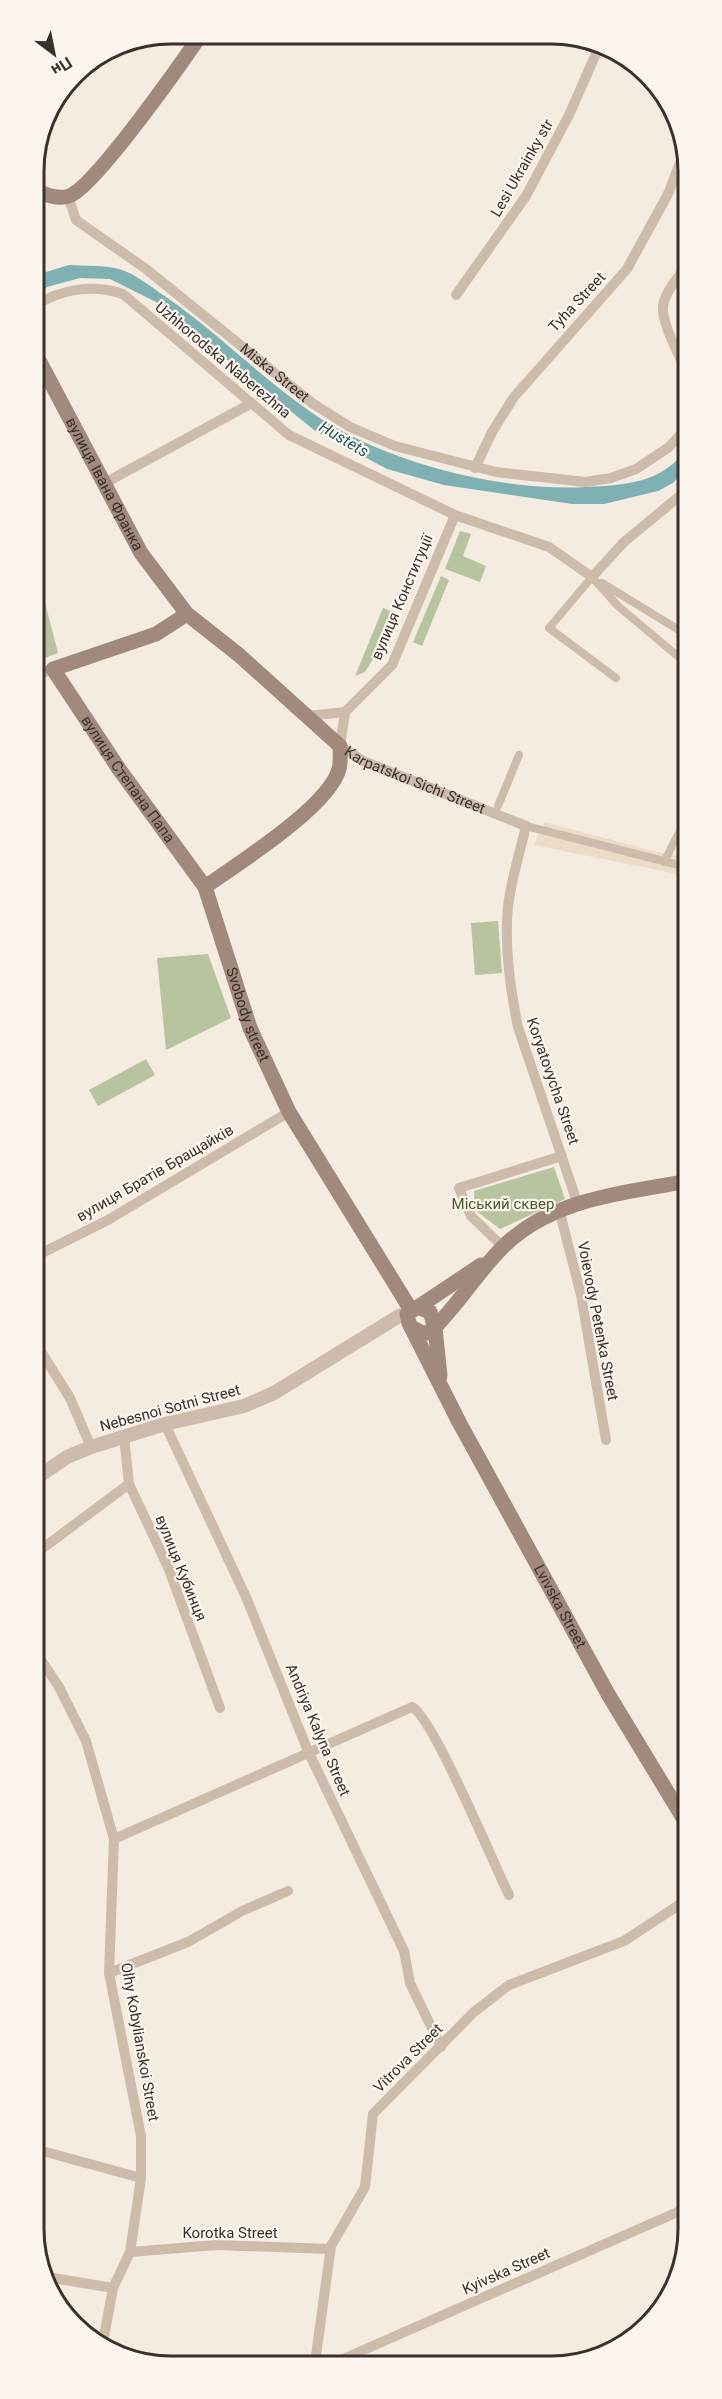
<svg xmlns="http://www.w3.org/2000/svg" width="722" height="2399" font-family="Roboto,sans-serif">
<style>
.green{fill:#b8c4a0}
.plaza{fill:#ecdcc8}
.water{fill:#7fb0b2}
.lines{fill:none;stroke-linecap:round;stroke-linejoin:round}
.pedestrian{stroke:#cdbbac;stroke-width:8}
.minor{stroke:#cdbbac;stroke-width:10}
.tertiary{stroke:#cdbbac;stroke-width:14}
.secondary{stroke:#a18a7d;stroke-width:15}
.labels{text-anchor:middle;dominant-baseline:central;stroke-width:4.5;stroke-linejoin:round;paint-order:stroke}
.street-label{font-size:15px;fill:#3b302b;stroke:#fbf5ee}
.park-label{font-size:15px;fill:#4a5a2e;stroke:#fbf5ee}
.water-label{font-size:16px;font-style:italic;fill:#1f5a5e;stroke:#fbf5ee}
.rim{fill:none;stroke:#3b302b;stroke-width:3}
</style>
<rect width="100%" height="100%" fill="#f4ebe1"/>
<g class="green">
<polygon points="460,531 471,534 463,556 486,566 480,582 445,569"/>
<polygon points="34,560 58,653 35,662 34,660"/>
<polygon points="441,576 449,580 422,646 413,642"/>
<polygon points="383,608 400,615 365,672 355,676"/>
<polygon points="498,921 502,973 475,975 471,923"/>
<polygon points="208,954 231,1018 166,1050 157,958"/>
<polygon points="146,1059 155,1075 98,1106 89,1090"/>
<polygon points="554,1167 565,1199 500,1229 475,1210 474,1191"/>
</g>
<polygon class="plaza" points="545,822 668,855 687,857 687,876 534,845"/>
<path class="water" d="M69 265C85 266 103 265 119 269 136 274 151 287 166 297 217 332 260 377 311 412 381 462 502 492 586 487 626 485 663 483 687 448V467L673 483 658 491 604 504H572L444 485 387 469 314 430 156 302 110 279 80 278 47 287 33 296V276Z"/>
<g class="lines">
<g class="pedestrian">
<polyline points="592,577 549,628 616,678"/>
<polyline points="592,577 618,606 687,664"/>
<polyline points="602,583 687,635"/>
<polyline points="498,806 519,755"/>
<polyline points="526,826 687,867"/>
<polyline points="664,862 687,817"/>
</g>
<g class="minor">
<path id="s1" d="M68 196 76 220 146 269 312 403 350 427 395 446 496 472 585 482 611 478 636 469 669 447 687 427"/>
<path d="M687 266C678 277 665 292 663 306 661 322 680 357 687 373"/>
<polyline points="456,295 526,196 569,115 599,47"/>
<path d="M34 306C61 289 92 284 123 294L289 435 455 515 549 547 592 577 624 542 687 490"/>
<polyline points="475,468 492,432 514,397 627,269 668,194 686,147"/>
<polyline points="103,484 250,404"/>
<polyline points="34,676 53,669"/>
<path id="s2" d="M345 712 340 746 363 761 526 826C520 852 511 880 508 907 504 947 510 988 518 1027L577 1202"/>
<polyline points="307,716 345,712 392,665 455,515"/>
<polyline points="559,1209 581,1295 606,1440"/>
<polyline points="503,1247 471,1216 459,1188 562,1156"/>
<polyline points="34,1257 108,1220 289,1112"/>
<polyline points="35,1323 40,1350 70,1398 91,1447"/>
<polyline points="165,1424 246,1597 308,1751 404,1951 410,1983 441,2047"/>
<polyline points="124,1437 129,1484 168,1567 220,1708"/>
<polyline points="35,1554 129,1484"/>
<polyline points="35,1651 59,1687 86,1741 114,1839 109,1973 141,2136 141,2178 130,2252 113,2288 103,2342"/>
<path d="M114 1839 412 1707C433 1717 494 1865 509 1895"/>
<polyline points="109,1973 188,1942 242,1911 288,1891"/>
<polyline points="35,2149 141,2178"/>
<polyline points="130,2252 217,2245 330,2249"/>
<polyline points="47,2277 113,2288"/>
<polyline points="315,2363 331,2246 365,2187 373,2114 474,2012 509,1985 624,1941 688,1899"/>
<polyline points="334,2363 689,2207"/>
</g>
<polyline class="tertiary" points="35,1479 67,1457 91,1447 165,1424 244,1406 274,1393 399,1316 407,1314"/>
<g class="secondary">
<path d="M33 189C44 194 57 200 69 196 94 188 183 61 202 33"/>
<path id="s3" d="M33 349 141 553 187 614 239 655 340 746C340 754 341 762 339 769 329 807 237 864 205 887"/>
<path id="s4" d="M187 614 156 634 53 669 119 769 205 887 250 1028 289 1112 411 1310"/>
<polyline points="418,1307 481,1265"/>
<path d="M436 1326C460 1302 477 1273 501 1249 550 1198 622 1194 688 1181"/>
<polyline points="435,1328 440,1376"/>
<path id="s5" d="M415 1329 424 1334 435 1328 430 1312 418 1307 407 1314 409 1323 459 1422 608 1694 688 1826"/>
</g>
</g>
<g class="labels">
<g class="street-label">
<text transform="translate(522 168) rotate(-60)">Lesi Ukrainky str</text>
<text transform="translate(577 302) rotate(-47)">Tyha Street</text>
<text transform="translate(223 360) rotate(40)">Uzhhorodska Naberezhna</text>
<text stroke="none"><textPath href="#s1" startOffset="276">Miska Street</textPath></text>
<text stroke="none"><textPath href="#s3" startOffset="153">вулиця Івана Франка</textPath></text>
<text transform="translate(402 597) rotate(-67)">вулиця Конституції</text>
<text stroke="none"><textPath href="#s4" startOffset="279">вулиця Степана Папа</textPath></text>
<text stroke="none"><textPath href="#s2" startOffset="117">Karpatskoi Sichi Street</textPath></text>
<text stroke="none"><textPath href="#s4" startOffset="546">Svobody street</textPath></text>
<text transform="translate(553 1081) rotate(71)">Koryatovycha Street</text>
<text transform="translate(155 1173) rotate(-30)">вулиця Братів Бращайків</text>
<text transform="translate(598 1321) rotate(79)">Voievody Petenka Street</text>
<text transform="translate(170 1408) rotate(-15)">Nebesnoi Sotni Street</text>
<text transform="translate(181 1568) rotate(68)">вулиця Кубинця</text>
<text stroke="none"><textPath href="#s5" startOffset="396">Lvivska Street</textPath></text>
<text transform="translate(318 1730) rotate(67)">Andriya Kalyna Street</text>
<text transform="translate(140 2042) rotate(80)">Olhy Kobylianskoi Street</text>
<text transform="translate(408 2058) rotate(-45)">Vitrova Street</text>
<text x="230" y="2233">Korotka Street</text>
<text transform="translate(506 2271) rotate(-24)">Kyivska Street</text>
</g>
<g class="park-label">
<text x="503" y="1204">Міський сквер</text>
</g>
<g class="water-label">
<text transform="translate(344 439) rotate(31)">Hustets</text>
</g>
</g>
<path d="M0 0H722V2399H0ZM171 44H551A127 127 0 0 1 678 171V2229A127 127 0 0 1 551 2356H171A127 127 0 0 1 44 2229V171A127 127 0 0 1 171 44Z" fill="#fbf5ee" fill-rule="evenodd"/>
<path class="rim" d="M171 44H551A127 127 0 0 1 678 171V2229A127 127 0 0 1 551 2356H171A127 127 0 0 1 44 2229V171A127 127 0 0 1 171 44Z"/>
<g transform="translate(54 54) rotate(148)" stroke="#fbf5ee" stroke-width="4.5" paint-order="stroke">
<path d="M0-4.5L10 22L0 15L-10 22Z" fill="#3b302b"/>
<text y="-9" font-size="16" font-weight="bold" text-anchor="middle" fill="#3b302b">Пн</text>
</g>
</svg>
